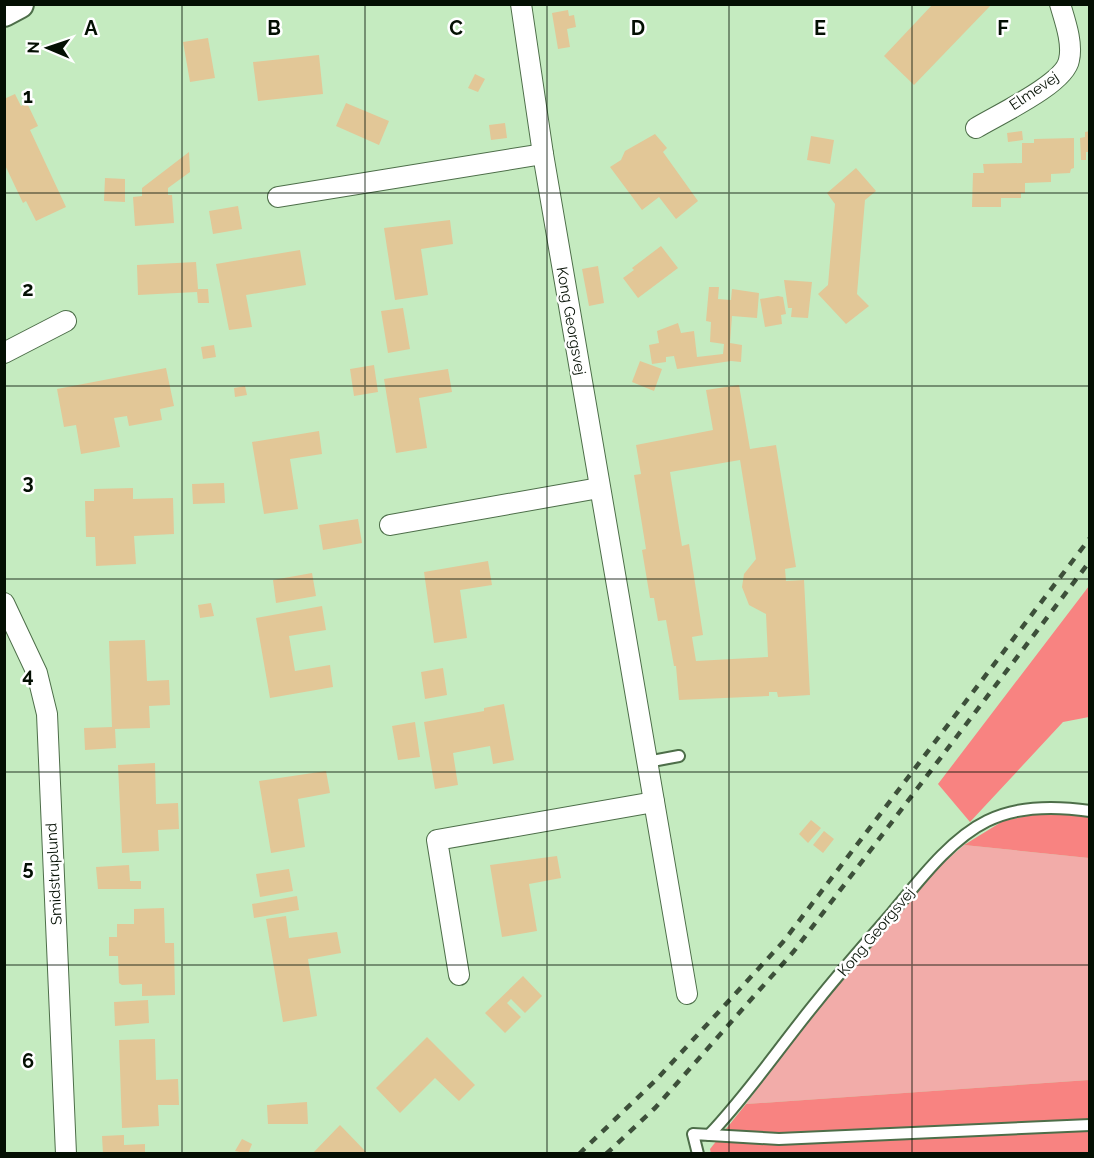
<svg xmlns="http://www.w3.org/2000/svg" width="1094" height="1158" font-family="Raleway,sans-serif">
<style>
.green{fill:#f2aca9}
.forest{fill:#f88381}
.building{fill:#e2c797;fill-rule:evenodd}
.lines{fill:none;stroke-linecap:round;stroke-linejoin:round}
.service-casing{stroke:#4d6e49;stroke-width:14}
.minor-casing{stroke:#4d6e49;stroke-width:22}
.secondary-casing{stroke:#4d6e49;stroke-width:32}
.service{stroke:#fff;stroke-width:10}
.minor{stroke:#fff;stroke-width:20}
.secondary{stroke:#fff;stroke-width:28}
.rail{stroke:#3d503a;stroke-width:4.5;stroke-dasharray:8 8;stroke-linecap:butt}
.grid{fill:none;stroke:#040f03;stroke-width:1.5;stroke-opacity:0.55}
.labels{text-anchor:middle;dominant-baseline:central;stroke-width:5;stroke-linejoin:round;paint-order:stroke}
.street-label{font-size:15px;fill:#040f03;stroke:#fff}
.grid-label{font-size:20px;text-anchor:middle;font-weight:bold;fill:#040f03;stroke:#fff;stroke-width:5;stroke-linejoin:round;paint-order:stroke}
</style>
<rect width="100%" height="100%" fill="#c5ebc0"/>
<polygon class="green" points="964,845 1089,858 1089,1080 746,1104 794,1038 933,872"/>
<g class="forest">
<polygon points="1089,586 1089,717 1063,722 970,822 938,784"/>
<polygon points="1052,811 1089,816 1089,858 964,845 1003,821"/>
<polygon points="1089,1080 1089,1153 711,1154 710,1149 746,1104"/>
</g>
<g class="building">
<polygon points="933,4 992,4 914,85 884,56"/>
<polygon points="568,10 569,16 574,15 576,27 567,29 570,47 558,49 552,13"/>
<polygon points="208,38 215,78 190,82 183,42"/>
<polygon points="319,55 323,94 258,101 253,62"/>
<polygon points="475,74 485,79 478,92 468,88"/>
<polygon points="15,94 21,106 27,103 38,126 30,130 66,207 36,221 26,201 23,203 4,163 4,99"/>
<polygon points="346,103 389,121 379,145 336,126"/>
<polygon points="505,123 507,138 491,140 489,125"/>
<polygon points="1022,131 1023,140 1008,142 1007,133"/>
<polygon points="1090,131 1090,152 1086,152 1086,160 1081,160 1080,138 1085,137 1085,132"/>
<polygon points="655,134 667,148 663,152 698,201 676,219 659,197 642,210 610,167 621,160 625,151"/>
<polygon points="811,136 834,140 830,164 807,160"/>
<polygon points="1074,138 1074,168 1071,169 1070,173 1051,174 1051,182 1025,183 1025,193 1021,193 1021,198 1001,198 1001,207 972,207 973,173 984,173 983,164 1022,163 1022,143 1034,143 1034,139"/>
<polygon points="189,152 190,172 168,188 168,195 172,195 174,223 135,226 133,197 142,196 142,188"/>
<polygon points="856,168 876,191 865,200 857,294 869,306 846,324 818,294 828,285 835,204 827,193"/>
<polygon points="105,178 125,179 125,202 104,201"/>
<polygon points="238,206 242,229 213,234 209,211"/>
<polygon points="450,220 453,244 421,249 428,295 395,300 384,228"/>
<polygon points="661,246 678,268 638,298 623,278 634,270 632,268"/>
<polygon points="300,250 306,285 246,295 252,327 229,330 216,264"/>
<polygon points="196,262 198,289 208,289 209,303 198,303 197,292 138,295 137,265"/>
<polygon points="598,266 604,303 589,306 582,269"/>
<polygon points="784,280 812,282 808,318 791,317 792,308 788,308"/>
<polygon points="709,287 719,287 718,299 731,300 732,289 759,293 757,318 732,316 730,343 742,345 741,362 731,361 677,369 674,356 666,357 666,362 652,364 649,345 659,343 657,331 678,323 681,333 694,331 697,357 723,354 724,344 710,342 711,322 706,321"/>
<polygon points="778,296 783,297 786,314 781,315 782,324 765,327 760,299"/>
<polygon points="403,308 410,349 388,353 381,311"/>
<polygon points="214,345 216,357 203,359 201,347"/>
<polygon points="640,361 662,369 654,391 632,382"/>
<polygon points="374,365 378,392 354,396 350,369"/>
<polygon points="166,368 174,406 160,409 162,420 129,426 127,416 114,418 120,447 81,454 76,425 64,427 57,389"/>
<polygon points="448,369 452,392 419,398 427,448 396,453 384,379"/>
<path d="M739 385 750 449 776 445 796 567 785 569 786 581 804 580 810 695 778 697 777 692H769V696L679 700 676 666H674L666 620 658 621 654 598H650L642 550 646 549 634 475 641 474 636 445 713 430 706 390ZM740 460 756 559 744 574 742 587 749 605 766 614 768 657 696 661 692 637 703 635 689 544 682 546 670 472Z"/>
<polygon points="245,386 247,395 235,397 234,388"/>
<polygon points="319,431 322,454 290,459 298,509 264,514 252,442"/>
<polygon points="224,483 225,503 193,504 192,484"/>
<polygon points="133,488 133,499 173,498 174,534 134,536 136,564 96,566 95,537 86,537 85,501 94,501 94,489"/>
<polygon points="358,519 362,543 323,550 319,525"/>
<polygon points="488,561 492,585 460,590 467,638 434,643 424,572"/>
<polygon points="312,573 316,596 276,603 273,580"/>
<polygon points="211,603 214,616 200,618 198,605"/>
<polygon points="322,606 326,630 289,636 295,671 330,665 333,687 270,698 256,618"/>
<polygon points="145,640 147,681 169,680 170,705 149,706 150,728 115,729 116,748 85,750 84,728 112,727 109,641"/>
<polygon points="443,668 447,695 425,699 421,672"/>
<polygon points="504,704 514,760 493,764 490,746 453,753 458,785 435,789 424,722 484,711 484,708"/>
<polygon points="415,722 420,757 398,760 392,726"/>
<polygon points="155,763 156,804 178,803 179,829 158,830 159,851 122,853 118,765"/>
<polygon points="326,771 330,793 298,799 305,847 271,853 259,781"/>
<polygon points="811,820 821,828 808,843 799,834"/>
<polygon points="824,831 834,839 823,853 813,845"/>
<polygon points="557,856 561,878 529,884 537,931 502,937 490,865"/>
<polygon points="129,865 130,881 141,881 141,889 98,889 96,867"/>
<polygon points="289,869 293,891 260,897 256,874"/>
<polygon points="297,896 299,910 254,918 252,904"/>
<polygon points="164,908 165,943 174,943 175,995 142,996 142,984 122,985 119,983 118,956 109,956 109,937 117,937 117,924 134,924 134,909"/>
<polygon points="286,916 289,938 337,932 341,953 308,959 317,1016 283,1022 266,919"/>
<polygon points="523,976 542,996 525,1013 511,999 507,1003 521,1017 505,1033 485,1013"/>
<polygon points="148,1000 149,1023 115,1026 114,1002"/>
<polygon points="427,1037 475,1085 459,1101 435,1078 400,1113 376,1088"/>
<polygon points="155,1039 156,1080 178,1079 179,1105 158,1105 159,1126 122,1128 119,1040"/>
<polygon points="307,1102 308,1124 268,1124 267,1105"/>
<polygon points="340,1125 368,1154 312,1154"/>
<polygon points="124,1135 124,1145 145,1144 145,1154 103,1154 102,1136"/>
<polygon points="242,1139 252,1144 248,1154 235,1151"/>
</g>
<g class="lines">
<g class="service-casing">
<g id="service">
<polyline points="647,762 679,756"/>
<path d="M709 1135C749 1093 781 1045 818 1000 842 970 867 942 892 913 918 882 950 839 987 821 1019 805 1056 806 1090 811"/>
<polyline points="698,1154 693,1134 779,1139 1090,1125"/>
</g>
</g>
<g class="minor-casing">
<g id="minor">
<polyline points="521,4 543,154 687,994"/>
<path d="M976 128C997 115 1065 84 1069 60 1073 43 1065 21 1060 4"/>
<polyline points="278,197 543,154"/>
<polyline points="4,353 66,321"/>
<polyline points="390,525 599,488"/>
<polyline points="4,603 37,673 47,714 66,1154"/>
<polyline points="459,975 437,840 654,802"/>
</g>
</g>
<g class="secondary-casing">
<polyline id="secondary" points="4,12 19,4"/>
</g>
<use href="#service" class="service"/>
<use href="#minor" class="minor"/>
<use href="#secondary" class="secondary"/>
<g class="rail">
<polyline points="579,1154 656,1080 783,942 1090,538"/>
<polyline points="606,1154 655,1108 794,951 1090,561"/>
</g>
</g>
<path class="grid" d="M182 4V1154M365 4V1154M547 4V1154M729 4V1154M912 4V1154M4 193H1090M4 386H1090M4 579H1090M4 772H1090M4 965H1090"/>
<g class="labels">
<g class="street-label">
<text transform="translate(1034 91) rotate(-34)">Elmevej</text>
<text transform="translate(571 321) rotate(80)">Kong Georgsvej</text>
<text transform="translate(54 874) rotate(-93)">Smidstruplund</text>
<text transform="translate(876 932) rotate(-50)">Kong Georgsvej</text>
</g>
</g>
<g class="grid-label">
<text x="91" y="35">A</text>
<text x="274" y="35">B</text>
<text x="456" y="35">C</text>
<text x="638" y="35">D</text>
<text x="820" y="35">E</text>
<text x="1003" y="35">F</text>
<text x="28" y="103">1</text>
<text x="28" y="296">2</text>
<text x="28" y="489">3</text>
<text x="28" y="682">4</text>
<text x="28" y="875">5</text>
<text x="28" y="1068">6</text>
</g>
<rect width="1094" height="1158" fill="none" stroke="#040f03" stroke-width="12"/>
<g transform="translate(48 48) rotate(272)" stroke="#ffffff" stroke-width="4.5" paint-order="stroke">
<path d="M0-4.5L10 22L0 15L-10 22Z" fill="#040f03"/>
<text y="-9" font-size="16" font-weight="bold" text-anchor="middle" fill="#040f03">N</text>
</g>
</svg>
